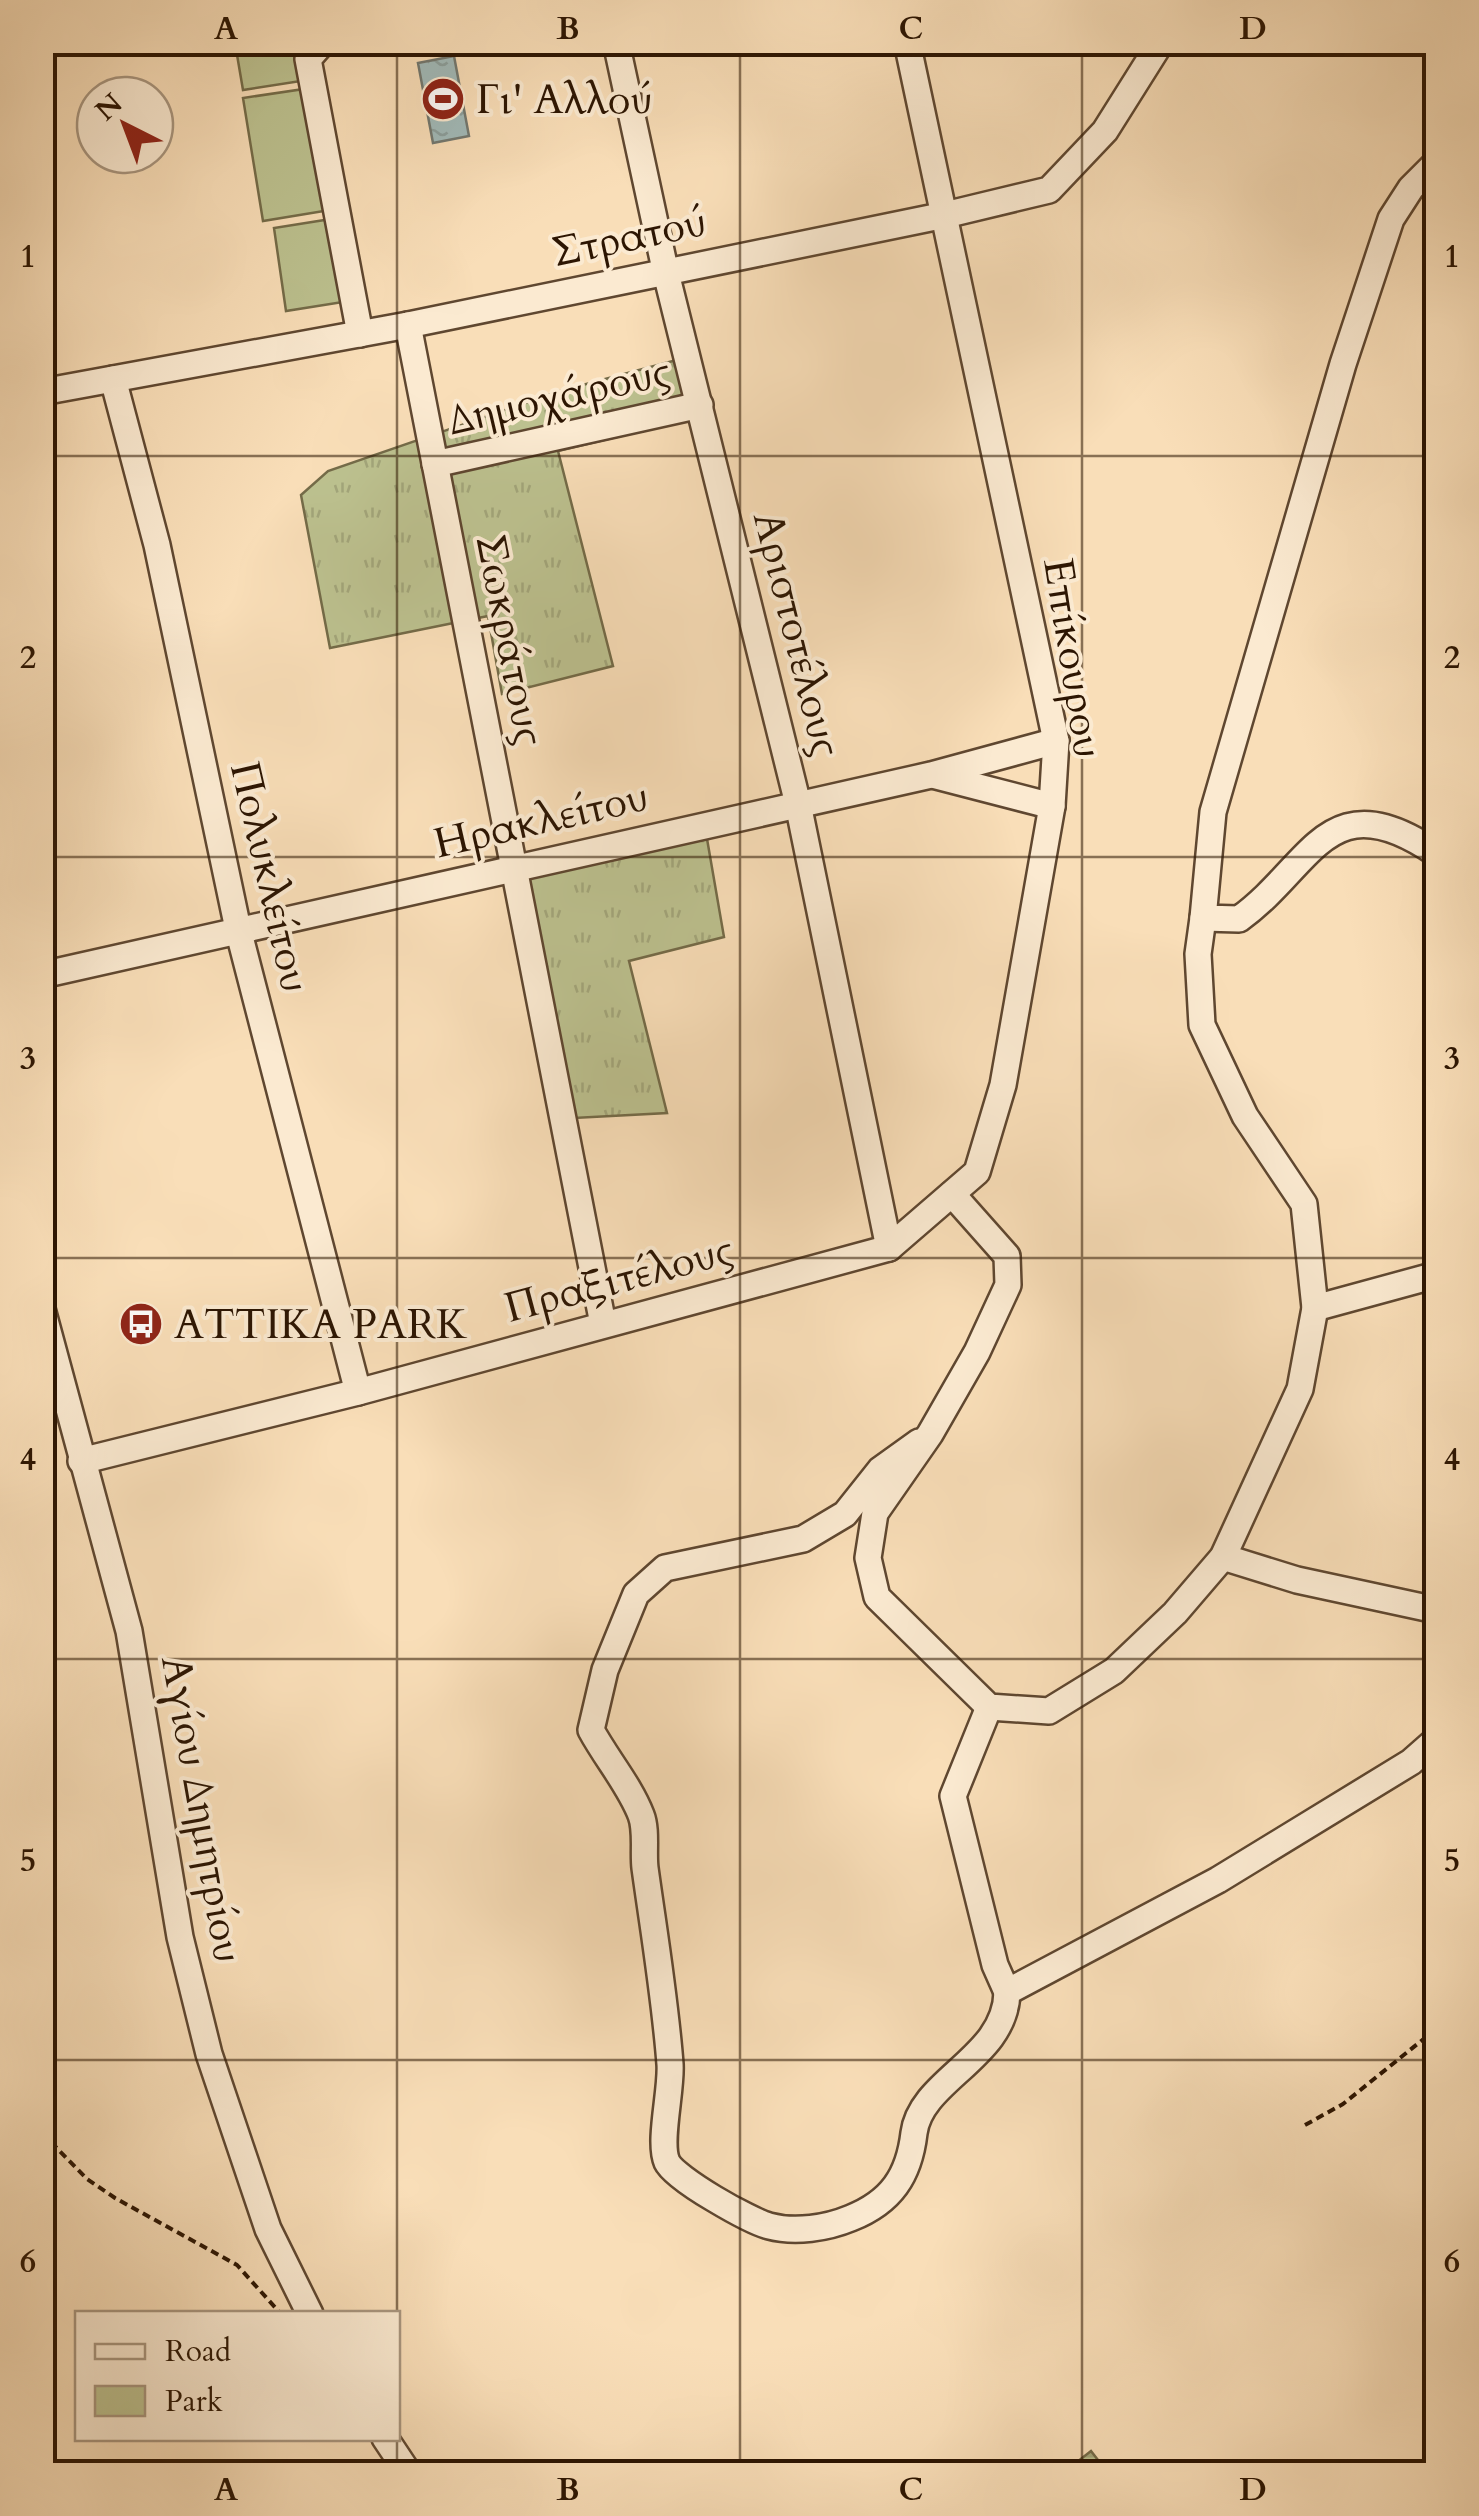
<svg xmlns="http://www.w3.org/2000/svg" width="1479" height="2516" font-family="Cardo,serif">
<style>
.grass{fill:url(#grass-tufts);stroke:#746b48;stroke-width:2.5}
.cemetery{fill:url(#cemetery-stones);stroke:#746b48;stroke-width:2.5}
.green{fill:#bcc18f;stroke:#746b48;stroke-width:2.5}
.water{fill:url(#water-ripples);stroke:#727870;stroke-width:2.5}
.lines{fill:none;stroke-linecap:round;stroke-linejoin:round}
.minor-casing{stroke:#5f4730;stroke-width:30}
.path{stroke:#2c1502;stroke-width:4;stroke-dasharray:8 5;stroke-linecap:butt}
.minor{stroke:#fbead1;stroke-width:25}
.grid{fill:none;stroke:#2c1502;stroke-width:2.5;stroke-opacity:0.55}
.labels{text-anchor:middle;dominant-baseline:central;stroke-width:8;stroke-linejoin:round;paint-order:stroke}
.poi-label{font-size:42px;fill:#2c1502;stroke:#fbead1;text-anchor:start}
.street-label{font-size:42px;fill:#2c1502;stroke:#fbead1}
.neatline{fill:none;stroke:#2c1502;stroke-width:4}
.grid-label{font-size:32px;text-anchor:middle;font-weight:bold;fill:#2c1502}
</style>
<defs>
<pattern id="grass-tufts" width="24" height="20" patternUnits="userSpaceOnUse" patternTransform="scale(2.5)"><rect width="24" height="20" fill="#bcc18f"/><path d="M3 7l-1-3M5 7V3M7 7l1-3M15 17l-1-3M17 17v-4M19 17l1-3" fill="none" stroke="#a2a57a"/></pattern>
<pattern id="cemetery-stones" width="16" height="16" patternUnits="userSpaceOnUse" patternTransform="scale(2.5)"><rect width="16" height="16" fill="#bcc18f"/><path d="M2 7V4a2 2 0 0 1 4 0v3zM10 15v-3a2 2 0 0 1 4 0v3z" fill="#a2a57a"/></pattern>
<pattern id="water-ripples" width="26" height="14" patternUnits="userSpaceOnUse" patternTransform="scale(2.5)"><rect width="26" height="14" fill="#a1bab9"/><path d="M2 4q2-2 4 0t4 0M15 11q2-2 4 0t4 0" fill="none" stroke="#8b9f9d"/></pattern>
</defs>
<rect width="100%" height="100%" fill="#f9deb8"/>
<filter id="stains"><feTurbulence type="fractalNoise" baseFrequency=".002" numOctaves="4"/><feColorMatrix values="0 0 0 0 .2 0 0 0 0 .09 0 0 0 0 .02 0 0 0 .5 -.17"/></filter>
<radialGradient id="worn" r=".72"><stop offset=".6" stop-color="#630" stop-opacity="0"/><stop offset="1" stop-color="#630" stop-opacity=".3"/></radialGradient>
<g class="grass">
<polygon points="699,354 713,414 558,451 613,666 502,694 488,616 330,648 301,495 328,471 560,391"/>
<polygon points="706,833 724,937 629,961 667,1113 574,1118 523,860"/>
</g>
<polygon class="cemetery" points="1091,2451 1108,2473 1063,2473"/>
<g class="green">
<polygon points="235,43 295,43 301,81 243,90"/>
<polygon points="304,89 324,211 263,221 243,98"/>
<polygon points="331,219 343,302 286,311 274,228"/>
</g>
<polygon class="water" points="454,56 469,136 433,143 418,63"/>
<g class="lines">
<g class="minor-casing">
<g id="minor">
<polyline points="323,42 308,59 360,334"/>
<polyline points="616,42 665,269 798,804 889,1248"/>
<path d="M1436 163 1411 188 1391 219 1343 364 1213 812 1203 918 1239 919C1313 866 1327 779 1436 853"/>
<polyline points="408,325 603,1324"/>
<polyline points="113,379 157,545 238,929 358,1392"/>
<polyline points="42,392 408,325 945,215 1049,190 1105,131 1161,42"/>
<polyline points="435,464 700,405"/>
<polyline points="936,776 1052,806"/>
<polyline points="42,975 931,775 1056,741"/>
<polyline points="952,1194 1007,1256 1008,1285 977,1352 930,1434 875,1513 868,1558 877,1597 989,1707 1049,1711 1114,1671 1175,1613 1223,1557 1300,1389 1315,1308 1304,1204 1245,1116 1202,1025 1198,954 1203,918"/>
<polyline points="1315,1308 1436,1275"/>
<polyline points="42,1309 129,1631 180,1937 209,2054 268,2229 310,2314"/>
<path d="M919 1442 880 1470 845 1514 803 1539 665 1568 636 1594 605 1670 591 1730C606 1758 630 1786 641 1815 647 1830 643 1852 645 1868 654 1933 665 1998 670 2064 672 2089 658 2142 667 2162 675 2179 750 2221 769 2226 795 2233 827 2228 851 2218 891 2202 909 2176 914 2133 921 2079 1006 2058 1007 1992"/>
<polyline points="81,1461 358,1392 889,1248 977,1172 1003,1085 1052,806 1056,741 907,42"/>
<polyline points="1223,1557 1297,1580 1436,1610"/>
<polyline points="989,1707 953,1796 995,1965 1007,1992 1218,1880 1411,1762 1436,1740"/>
<polyline points="385,2438 409,2474"/>
</g>
</g>
<g class="path">
<polyline points="1305,2125 1343,2104 1436,2029"/>
<polyline points="42,2133 87,2179 115,2198 237,2265 281,2314"/>
</g>
<use href="#minor" class="minor"/>
</g>
<path class="grid" d="M397 42V2314M740 42V2474M1082 42V2474M42 456H1436M42 857H1436M42 1258H1436M42 1659H1436M42 2060H1436M397 2438V2474"/>
<defs>
<g id="stadium-disc" transform="scale(2.25)"><circle r="9.5" fill="#8f2418" stroke="#fbead1"/><path d="M0-5a6.5 5 0 1 0 0 10a6.5 5 0 1 0 0-10ZM-3.5-1.8h7v3.6h-7Z" fill="#fff"/></g>
<g id="bus-disc" transform="scale(2.25)"><circle r="9.5" fill="#8f2418" stroke="#fbead1"/><path d="M-5-6H5V4H4V6H2V4H-2V6H-4V4H-5ZM-3.5-4V0h7V-4ZM-3.5 1.2v1.5H-2V1.2ZM2 1.2v1.5H3.5V1.2Z" fill="#fff"/></g>
</defs>
<g fill-rule="evenodd">
<use href="#stadium-disc" x="443" y="99"/>
<use href="#bus-disc" x="141" y="1324"/>
</g>
<g class="labels">
<g class="poi-label">
<text x="476" y="99">Γι' Αλλού</text>
<text x="174" y="1324">ATTIKA PARK</text>
</g>
<g class="street-label">
<text transform="translate(629 237) rotate(-12)">Στρατού</text>
<text transform="translate(559 396) rotate(-13)">Δημοχάρους</text>
<text transform="translate(797 634) rotate(76)">Αριστοτέλους</text>
<text transform="translate(510 640) rotate(79)">Σωκράτους</text>
<text transform="translate(1073 658) rotate(81)">Επίκουρου</text>
<text transform="translate(541 820) rotate(-13)">Ηρακλείτου</text>
<text transform="translate(270 877) rotate(77)">Πολυκλείτου</text>
<text transform="translate(619 1279) rotate(-15)">Πραξιτέλους</text>
<text transform="translate(202 1809) rotate(80)">Αγίου Δημητρίου</text>
</g>
</g>
<rect width="1479" height="2516" fill="none" stroke="#f9deb8" stroke-width="110"/>
<rect x="75" y="2311" width="325" height="130" fill="#fbead1" stroke="#a8957e" stroke-width="2.5"/>
<rect x="95" y="2344" width="50" height="15" fill="#fbead1" stroke="#a8957e" stroke-width="2.5"/>
<text x="165" y="2361" font-size="30" fill="#2c1502">Road</text>
<rect x="95" y="2386" width="50" height="30" fill="#bcc18f" stroke="#a8957e" stroke-width="2.5"/>
<text x="165" y="2411" font-size="30" fill="#2c1502">Park</text>
<g transform="translate(125 125) rotate(318)"><circle r="48" fill="#fbead1" stroke="#a8957e" stroke-width="2.5"/>
<path d="M0-8L18 38L0 25L-18 38Z" fill="#8f2418"/>
<text y="-15" font-size="28" font-weight="bold" text-anchor="middle" fill="#2c1502">N</text>
</g>
<rect x="55" y="55" width="1369" height="2406" class="neatline"/>
<g class="grid-label">
<text x="226" y="39">A</text>
<text x="568" y="39">B</text>
<text x="911" y="39">C</text>
<text x="1253" y="39">D</text>
<text x="28" y="267">1</text>
<text x="1452" y="267">1</text>
<text x="28" y="668">2</text>
<text x="1452" y="668">2</text>
<text x="28" y="1069">3</text>
<text x="1452" y="1069">3</text>
<text x="28" y="1470">4</text>
<text x="1452" y="1470">4</text>
<text x="28" y="1871">5</text>
<text x="1452" y="1871">5</text>
<text x="28" y="2272">6</text>
<text x="1452" y="2272">6</text>
<text x="226" y="2500">A</text>
<text x="568" y="2500">B</text>
<text x="911" y="2500">C</text>
<text x="1253" y="2500">D</text>
</g>
<rect width="100%" height="100%" filter="url(#stains)"/>
<rect width="100%" height="100%" fill="url(#worn)"/>
</svg>
